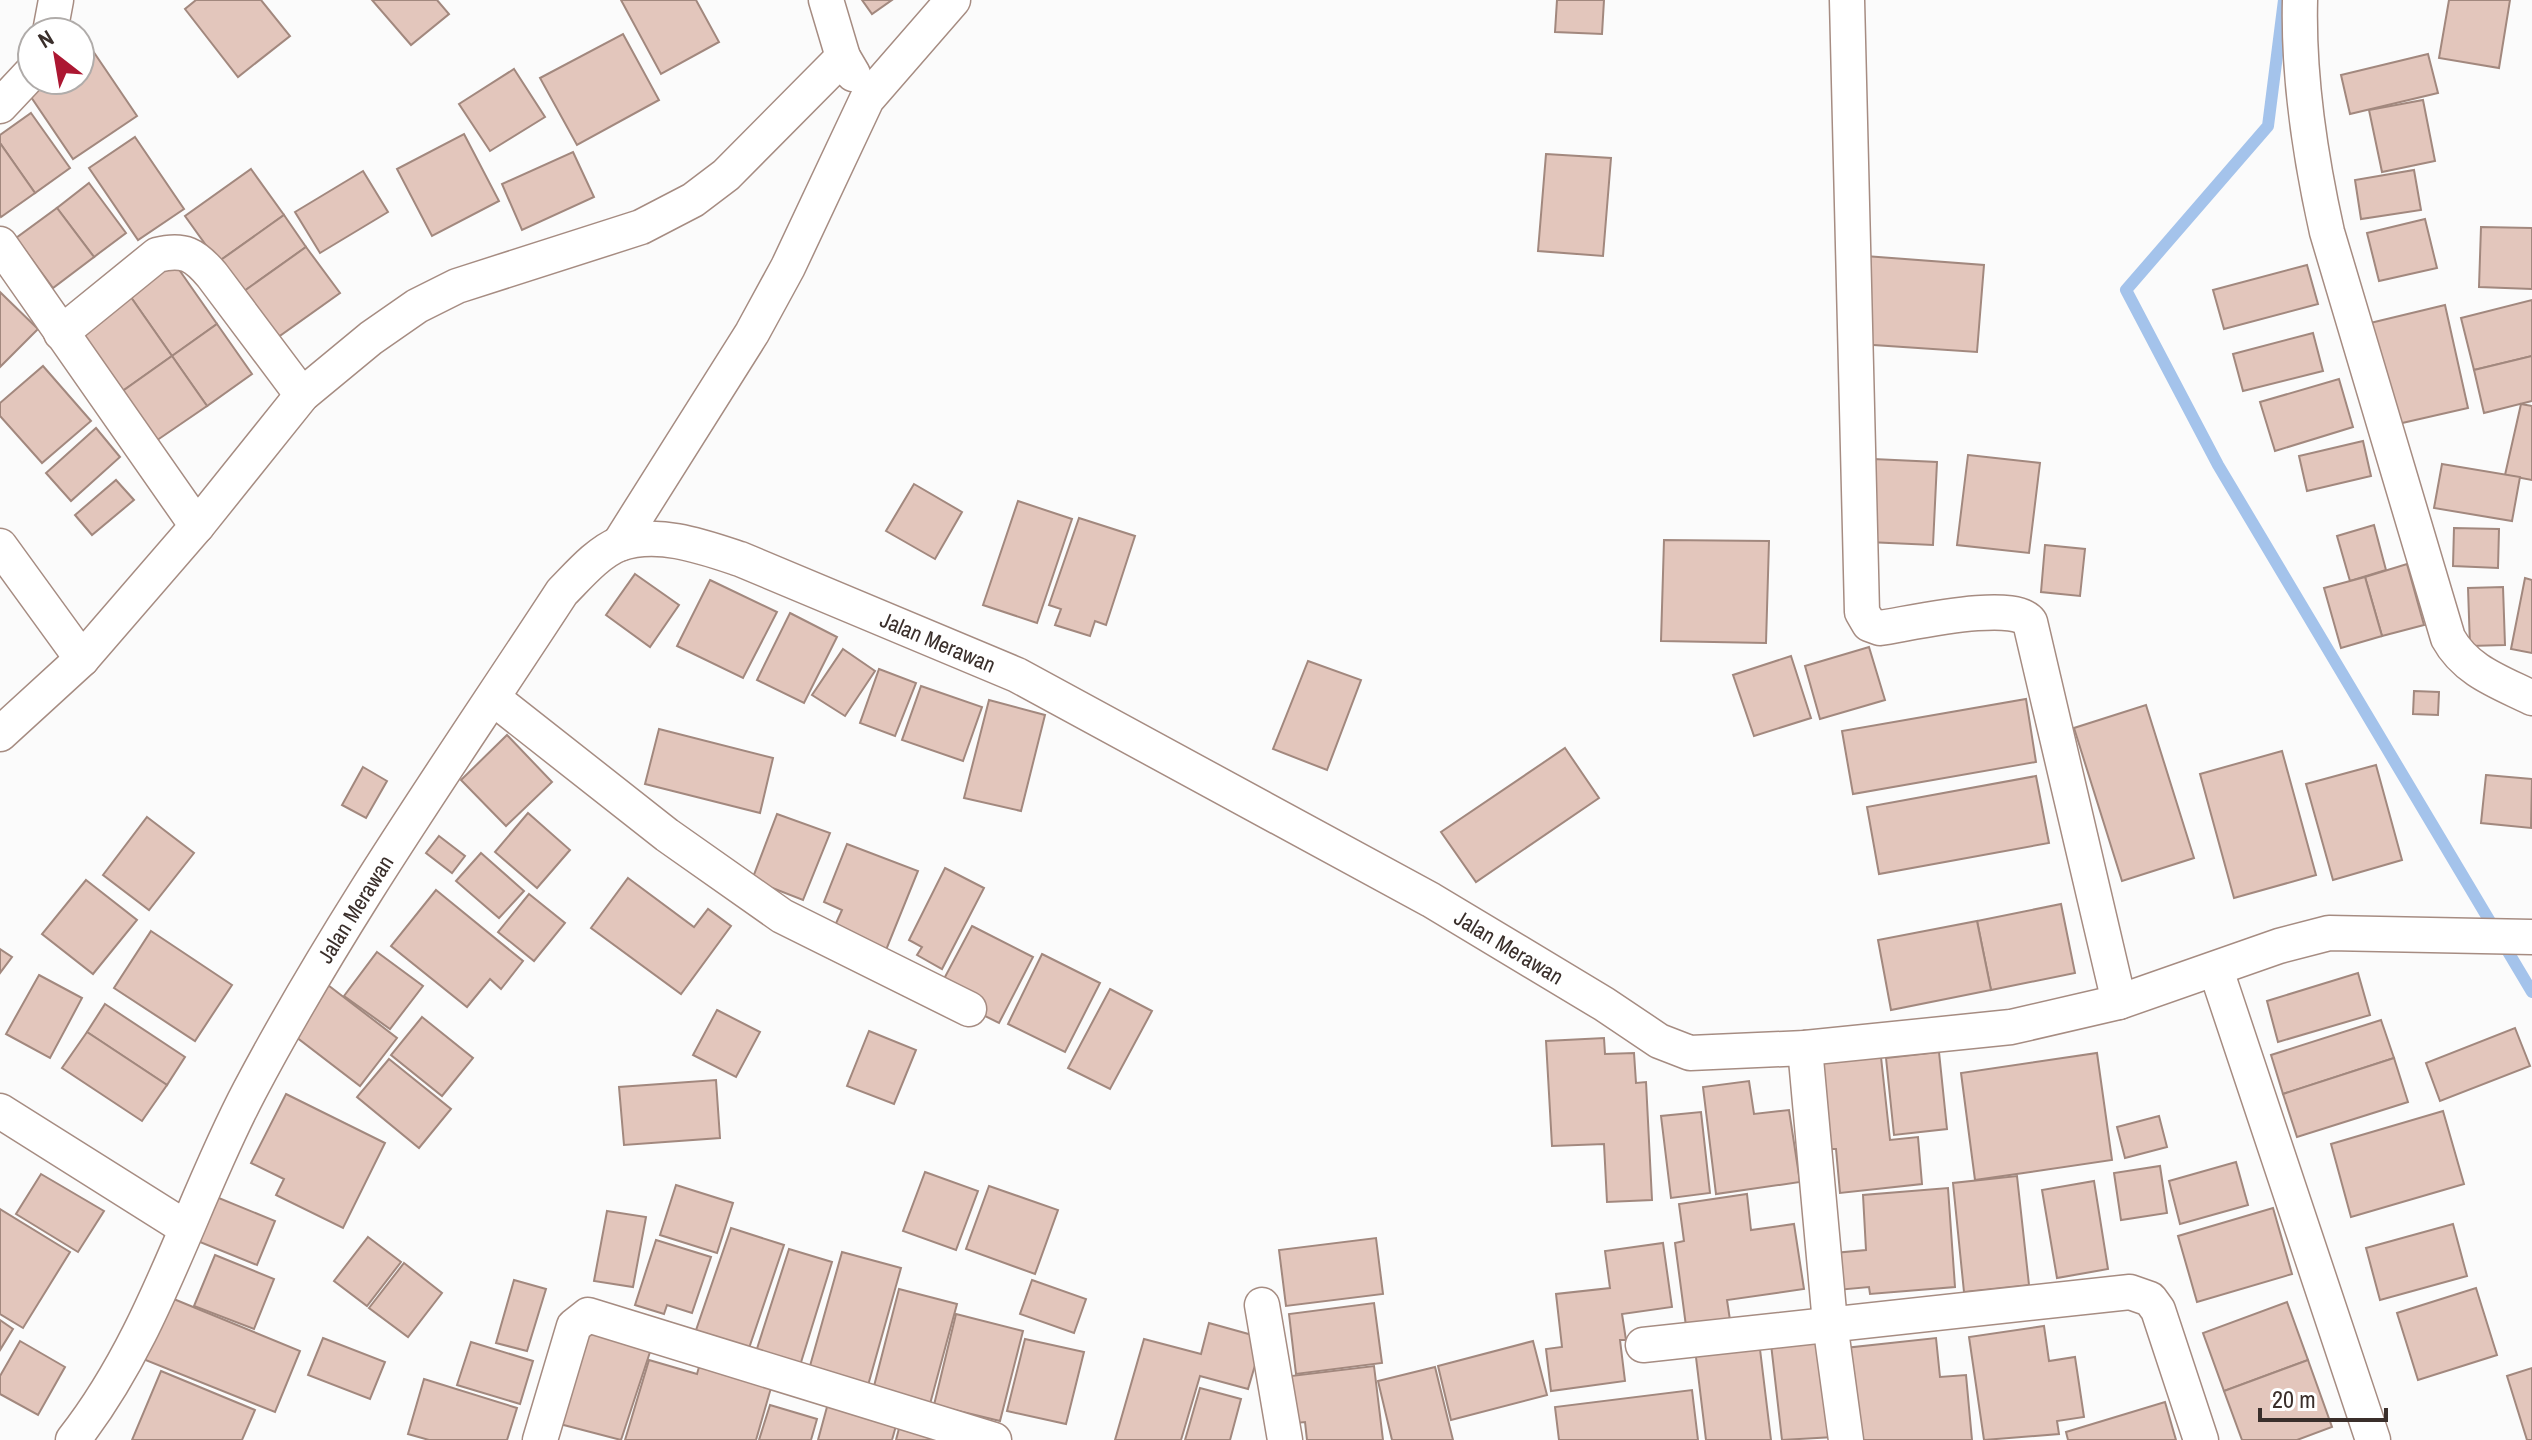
<svg xmlns="http://www.w3.org/2000/svg" width="2532" height="1440" font-family="'Archivo Narrow',sans-serif">
<style>
.lines{fill:none;stroke-linecap:round;stroke-linejoin:round}
.stream{stroke:#a4c3eb;stroke-width:12}
.building{fill:#e3c6bc;stroke:#a2887e;stroke-width:2}
.street-casing{stroke:#a68c82;stroke-width:37}
.street{stroke:#fff;stroke-width:34}
.labels{text-anchor:middle;dominant-baseline:central;stroke-width:6;stroke-linejoin:round;paint-order:stroke}
.street-label{font-size:22px;fill:#3a2f2b;stroke:#fff}
</style>
<rect width="100%" height="100%" fill="#fbfbfb"/>
<g class="lines">
<polyline class="stream" points="2284,0 2268,126 2126,290 2218,465 2532,992"/>
</g>
<g class="building">
<polygon points="196,0 261,0 290,36 238,77 185,9"/>
<polygon points="372,0 437,0 449,14 411,45"/>
<polygon points="621,0 696,0 719,42 661,74"/>
<polygon points="862,0 892,0 872,14"/>
<polygon points="1557,0 1604,0 1602,34 1555,32"/>
<polygon points="2449,0 2510,0 2499,68 2439,58"/>
<polygon points="623,34 659,100 577,145 540,78"/>
<polygon points="93,51 137,116 73,159 29,94 50,80 80,80 80,60"/>
<polygon points="2428,54 2438,93 2350,114 2341,75"/>
<polygon points="514,69 545,117 490,151 459,104"/>
<polygon points="2423,100 2435,161 2382,172 2369,110"/>
<polygon points="31,113 70,168 35,193 0,143 0,135"/>
<polygon points="464,134 499,201 432,236 397,169"/>
<polygon points="135,137 184,209 138,240 89,168"/>
<polygon points="0,143 35,193 1,217 0,215"/>
<polygon points="573,152 594,197 522,230 502,184"/>
<polygon points="1546,154 1611,158 1603,256 1538,251"/>
<polygon points="251,169 284,215 218,262 185,216"/>
<polygon points="2414,170 2421,210 2361,219 2355,180"/>
<polygon points="363,171 388,212 320,253 295,212"/>
<polygon points="89,183 126,233 94,257 57,208"/>
<polygon points="57,208 94,257 53,288 16,238"/>
<polygon points="284,215 306,247 240,294 218,262"/>
<polygon points="2425,219 2437,268 2379,281 2367,233"/>
<polygon points="2481,227 2532,228 2532,289 2479,287"/>
<polygon points="306,247 340,293 274,340 240,294"/>
<polygon points="1865,256 1984,265 1977,352 1859,344"/>
<polygon points="173,261 217,324 172,356 128,293"/>
<polygon points="2307,265 2318,304 2224,329 2213,290"/>
<polygon points="0,292 38,329 0,367"/>
<polygon points="128,293 172,356 117,395 73,332"/>
<polygon points="2532,300 2532,356 2474,370 2461,318"/>
<polygon points="2445,305 2468,408 2389,426 2366,324"/>
<polygon points="217,324 252,374 207,406 172,356"/>
<polygon points="2313,333 2323,371 2243,391 2233,354"/>
<polygon points="172,356 207,406 153,443 117,395"/>
<polygon points="2532,356 2532,401 2484,413 2474,370"/>
<polygon points="43,366 91,421 42,463 0,416 0,403"/>
<polygon points="2339,379 2353,427 2275,451 2260,402"/>
<polygon points="2521,404 2532,406 2532,480 2505,475"/>
<polygon points="96,428 120,457 71,501 46,473"/>
<polygon points="2363,441 2371,476 2307,491 2299,456"/>
<polygon points="1968,455 2040,463 2029,553 1957,545"/>
<polygon points="1873,459 1937,462 1933,545 1868,542"/>
<polygon points="2442,464 2520,477 2512,521 2434,508"/>
<polygon points="116,480 134,500 92,535 75,515"/>
<polygon points="914,484 962,512 935,559 886,531"/>
<polygon points="1018,501 1072,519 1037,623 983,605"/>
<polygon points="1079,518 1135,536 1106,625 1095,621 1090,636 1055,625 1061,609 1049,605"/>
<polygon points="2374,525 2386,570 2350,581 2337,536"/>
<polygon points="2454,528 2499,529 2498,568 2453,566"/>
<polygon points="1664,540 1769,541 1766,643 1661,641"/>
<polygon points="2045,545 2085,549 2080,596 2041,592"/>
<polygon points="2407,564 2424,625 2382,636 2365,577"/>
<polygon points="635,574 679,605 650,647 606,615"/>
<polygon points="2365,577 2382,636 2341,648 2324,588"/>
<polygon points="2525,578 2532,580 2532,653 2511,649"/>
<polygon points="710,580 777,612 743,678 677,646"/>
<polygon points="2503,587 2505,645 2470,646 2468,588"/>
<polygon points="790,613 837,637 804,703 757,680"/>
<polygon points="1869,647 1885,700 1820,719 1805,666"/>
<polygon points="843,649 875,671 845,716 812,695"/>
<polygon points="1791,656 1811,718 1754,736 1733,675"/>
<polygon points="1308,661 1361,680 1327,770 1273,749"/>
<polygon points="879,669 916,683 895,736 860,723"/>
<polygon points="921,686 982,707 963,761 902,740"/>
<polygon points="2414,691 2439,692 2438,715 2413,714"/>
<polygon points="2026,699 2036,762 1853,794 1842,731"/>
<polygon points="989,700 1045,715 1021,811 964,798"/>
<polygon points="2146,705 2194,858 2122,881 2074,728"/>
<polygon points="659,729 773,758 760,813 645,784"/>
<polygon points="507,735 552,782 506,826 461,780"/>
<polygon points="1565,748 1599,798 1476,882 1441,832"/>
<polygon points="2282,751 2316,875 2234,898 2200,774"/>
<polygon points="2376,765 2402,860 2333,880 2306,784"/>
<polygon points="363,767 387,781 366,818 342,805"/>
<polygon points="2486,775 2532,779 2531,828 2481,823"/>
<polygon points="2036,776 2049,843 1879,874 1867,807"/>
<polygon points="528,813 570,850 537,888 495,852"/>
<polygon points="777,814 830,833 803,900 752,880"/>
<polygon points="147,817 194,853 149,910 103,875"/>
<polygon points="439,836 465,856 452,873 426,853"/>
<polygon points="847,844 918,871 886,950 833,930 842,910 824,902"/>
<polygon points="481,853 524,891 499,918 456,881"/>
<polygon points="945,868 984,888 942,969 917,955 922,947 909,940"/>
<polygon points="628,878 694,927 708,909 731,926 681,994 591,928"/>
<polygon points="86,880 137,920 93,974 42,934"/>
<polygon points="436,890 523,961 501,989 490,979 467,1007 391,946"/>
<polygon points="529,894 565,923 534,961 498,932"/>
<polygon points="2061,904 2075,973 1991,990 1977,921"/>
<polygon points="1977,921 1991,990 1891,1010 1878,940"/>
<polygon points="972,926 1033,957 999,1023 937,992"/>
<polygon points="151,931 232,985 195,1041 114,988"/>
<polygon points="0,949 12,957 0,973"/>
<polygon points="377,952 423,986 390,1029 344,996"/>
<polygon points="1042,954 1100,983 1065,1052 1008,1024"/>
<polygon points="2358,973 2370,1015 2278,1042 2267,1001"/>
<polygon points="39,975 82,998 50,1058 6,1034"/>
<polygon points="324,982 397,1038 360,1086 287,1030"/>
<polygon points="1110,989 1152,1011 1110,1089 1068,1068"/>
<polygon points="105,1004 185,1057 167,1085 87,1032"/>
<polygon points="717,1010 760,1032 736,1077 693,1055"/>
<polygon points="422,1017 473,1058 442,1096 391,1055"/>
<polygon points="2381,1020 2394,1058 2283,1094 2271,1055"/>
<polygon points="2515,1028 2530,1066 2440,1101 2426,1063"/>
<polygon points="869,1031 916,1050 894,1104 847,1086"/>
<polygon points="87,1032 167,1085 142,1121 62,1068"/>
<polygon points="1604,1038 1605,1054 1634,1053 1636,1083 1646,1082 1652,1200 1607,1202 1604,1144 1552,1146 1546,1041"/>
<polygon points="1939,1052 1947,1129 1894,1135 1886,1058"/>
<polygon points="2097,1053 2112,1160 1975,1180 1961,1073"/>
<polygon points="1881,1057 1890,1140 1918,1137 1922,1184 1840,1193 1836,1149 1828,1149 1819,1063"/>
<polygon points="2394,1058 2408,1102 2297,1137 2283,1094"/>
<polygon points="389,1059 451,1109 419,1148 357,1097"/>
<polygon points="716,1080 720,1138 624,1145 619,1087"/>
<polygon points="1749,1081 1754,1114 1789,1110 1800,1182 1716,1194 1703,1087"/>
<polygon points="286,1094 385,1143 343,1228 276,1195 284,1179 251,1163"/>
<polygon points="2443,1111 2464,1184 2351,1217 2331,1144"/>
<polygon points="1701,1112 1710,1193 1671,1198 1661,1116"/>
<polygon points="2159,1116 2167,1147 2125,1158 2117,1127"/>
<polygon points="2236,1162 2248,1205 2180,1224 2169,1181"/>
<polygon points="2160,1166 2167,1213 2121,1220 2114,1173"/>
<polygon points="925,1172 978,1191 956,1250 903,1231"/>
<polygon points="41,1174 104,1211 78,1252 16,1214"/>
<polygon points="2017,1176 2029,1285 1964,1292 1953,1183"/>
<polygon points="2094,1181 2108,1269 2057,1278 2042,1190"/>
<polygon points="676,1185 733,1203 717,1253 660,1235"/>
<polygon points="989,1186 1058,1210 1035,1274 966,1249"/>
<polygon points="1948,1188 1955,1287 1870,1294 1869,1287 1837,1290 1834,1253 1866,1250 1863,1195"/>
<polygon points="209,1194 275,1221 257,1265 190,1238"/>
<polygon points="1747,1194 1751,1230 1794,1224 1804,1289 1727,1300 1730,1320 1686,1326 1675,1243 1684,1241 1679,1204"/>
<polygon points="2273,1208 2292,1274 2197,1302 2178,1236"/>
<polygon points="0,1209 70,1252 23,1328 0,1314"/>
<polygon points="607,1211 646,1217 633,1287 594,1281"/>
<polygon points="2453,1224 2467,1276 2380,1300 2366,1248"/>
<polygon points="731,1228 784,1245 746,1357 693,1339"/>
<polygon points="368,1237 401,1262 367,1306 334,1281"/>
<polygon points="1376,1238 1383,1294 1286,1306 1279,1250"/>
<polygon points="656,1240 711,1257 692,1313 667,1305 664,1314 635,1305"/>
<polygon points="1663,1243 1672,1307 1622,1314 1626,1340 1620,1340 1625,1381 1551,1391 1546,1349 1562,1347 1556,1294 1610,1288 1605,1251"/>
<polygon points="789,1249 832,1262 798,1372 754,1358"/>
<polygon points="842,1252 901,1268 867,1389 808,1373"/>
<polygon points="215,1255 274,1279 254,1329 194,1306"/>
<polygon points="404,1263 442,1293 408,1337 369,1308"/>
<polygon points="514,1280 546,1289 527,1351 496,1343"/>
<polygon points="1032,1280 1086,1299 1074,1333 1020,1314"/>
<polygon points="2476,1288 2497,1355 2418,1380 2397,1313"/>
<polygon points="899,1289 957,1304 930,1404 873,1390"/>
<polygon points="164,1295 300,1351 275,1412 138,1357"/>
<polygon points="2287,1302 2308,1360 2224,1391 2203,1333"/>
<polygon points="1374,1303 1382,1363 1296,1374 1289,1314"/>
<polygon points="956,1314 1023,1331 1000,1421 934,1405"/>
<polygon points="0,1320 13,1329 0,1350"/>
<polygon points="1209,1323 1263,1338 1248,1389 1200,1376 1181,1440 1115,1440 1144,1339 1201,1354"/>
<polygon points="588,1326 652,1346 621,1440 556,1423"/>
<polygon points="2044,1326 2049,1361 2075,1357 2084,1417 2057,1421 2059,1434 1984,1440 1969,1337"/>
<polygon points="1822,1337 1834,1437 1782,1440 1771,1344"/>
<polygon points="323,1338 385,1362 370,1399 308,1375"/>
<polygon points="1936,1338 1940,1377 1966,1375 1972,1440 1854,1440 1845,1348"/>
<polygon points="1025,1339 1084,1352 1066,1424 1007,1411"/>
<polygon points="20,1341 65,1367 38,1415 0,1394 0,1376"/>
<polygon points="1533,1341 1547,1395 1451,1420 1438,1366"/>
<polygon points="1759,1341 1771,1440 1706,1440 1695,1349"/>
<polygon points="471,1342 533,1361 520,1404 457,1385"/>
<polygon points="649,1360 697,1374 701,1360 773,1381 756,1440 625,1440"/>
<polygon points="2308,1360 2332,1427 2297,1440 2242,1440 2224,1391"/>
<polygon points="1374,1366 1383,1440 1307,1440 1305,1422 1296,1423 1291,1376"/>
<polygon points="1435,1367 1453,1440 1392,1440 1378,1381"/>
<polygon points="2532,1368 2532,1440 2527,1440 2507,1376"/>
<polygon points="161,1371 255,1410 242,1440 132,1440"/>
<polygon points="424,1379 517,1408 507,1440 429,1440 408,1434"/>
<polygon points="1200,1388 1241,1399 1230,1440 1185,1440"/>
<polygon points="1692,1390 1698,1440 1559,1440 1555,1407"/>
<polygon points="830,1396 899,1415 892,1440 818,1440"/>
<polygon points="2165,1402 2176,1440 2068,1440 2066,1432"/>
<polygon points="770,1405 817,1419 811,1440 759,1440"/>
<polygon points="902,1417 975,1440 896,1440"/>
</g>
<g class="lines">
<g class="street-casing">
<g id="street">
<polyline points="826,0 843,57 853,74"/>
<path d="M1847 0 1862 612 1869 624 1880 628C1909 624 2013 599 2030 622L2119 1002"/>
<path d="M2300 0C2298 78 2310 156 2327 232L2448 638C2466 671 2500 682 2532 698"/>
<polyline points="50,32 56,0"/>
<polyline points="0,106 32,72"/>
<polyline points="0,244 197,526"/>
<path d="M61 333 157 255C184 248 195 255 212 275L302 395"/>
<polyline points="619,544 752,333 788,267 867,99 953,0"/>
<polyline points="0,546 82,659"/>
<polyline points="493,698 667,835 782,916 969,1009"/>
<polyline points="0,734 82,659 197,526 302,395 371,338 417,306 457,286 641,227 693,200 726,175 843,57"/>
<polyline points="2216,970 2373,1440"/>
<polyline points="1805,1048 1830,1323 1846,1440"/>
<polyline points="0,1111 186,1228"/>
<polyline points="1262,1305 1285,1440"/>
<polyline points="1643,1345 2130,1292 2150,1299 2158,1310 2201,1440"/>
<path d="M73 1440C155 1336 189 1205 250 1090 342 916 455 756 562 592 578 576 597 553 619 544 658 530 704 547 740 559L1017 675 1431 900 1604 1004 1659 1041 1690 1053 1805 1048 2011 1027 2119 1002 2279 946 2329 933 2532 937"/>
<polyline points="540,1440 574,1326 588,1315 994,1440"/>
</g>
</g>
<use href="#street" class="street"/>
</g>
<g class="labels">
<g class="street-label">
<text transform="translate(938 642) rotate(23)">Jalan Merawan</text>
<text transform="translate(355 909) rotate(-58)">Jalan Merawan</text>
<text transform="translate(1509 947) rotate(31)">Jalan Merawan</text>
</g>
</g>
<g transform="translate(56 56) rotate(329)"><circle r="38" fill="#ffffff" stroke="#b0acaa" stroke-width="2"/>
<path d="M0-6L14 30L0 20L-14 30Z" fill="#ac1732"/>
<text y="-12" font-size="22" font-weight="bold" text-anchor="middle" fill="#3a2f2b">N</text>
</g>
<path d="M2260 1408v12h126v-12" fill="none" stroke="#3a2f2b" stroke-width="4"/>
<text x="2272" y="1408" font-size="24" fill="#3a2f2b" stroke="#ffffff" stroke-width="6" paint-order="stroke">20 m</text>
</svg>
